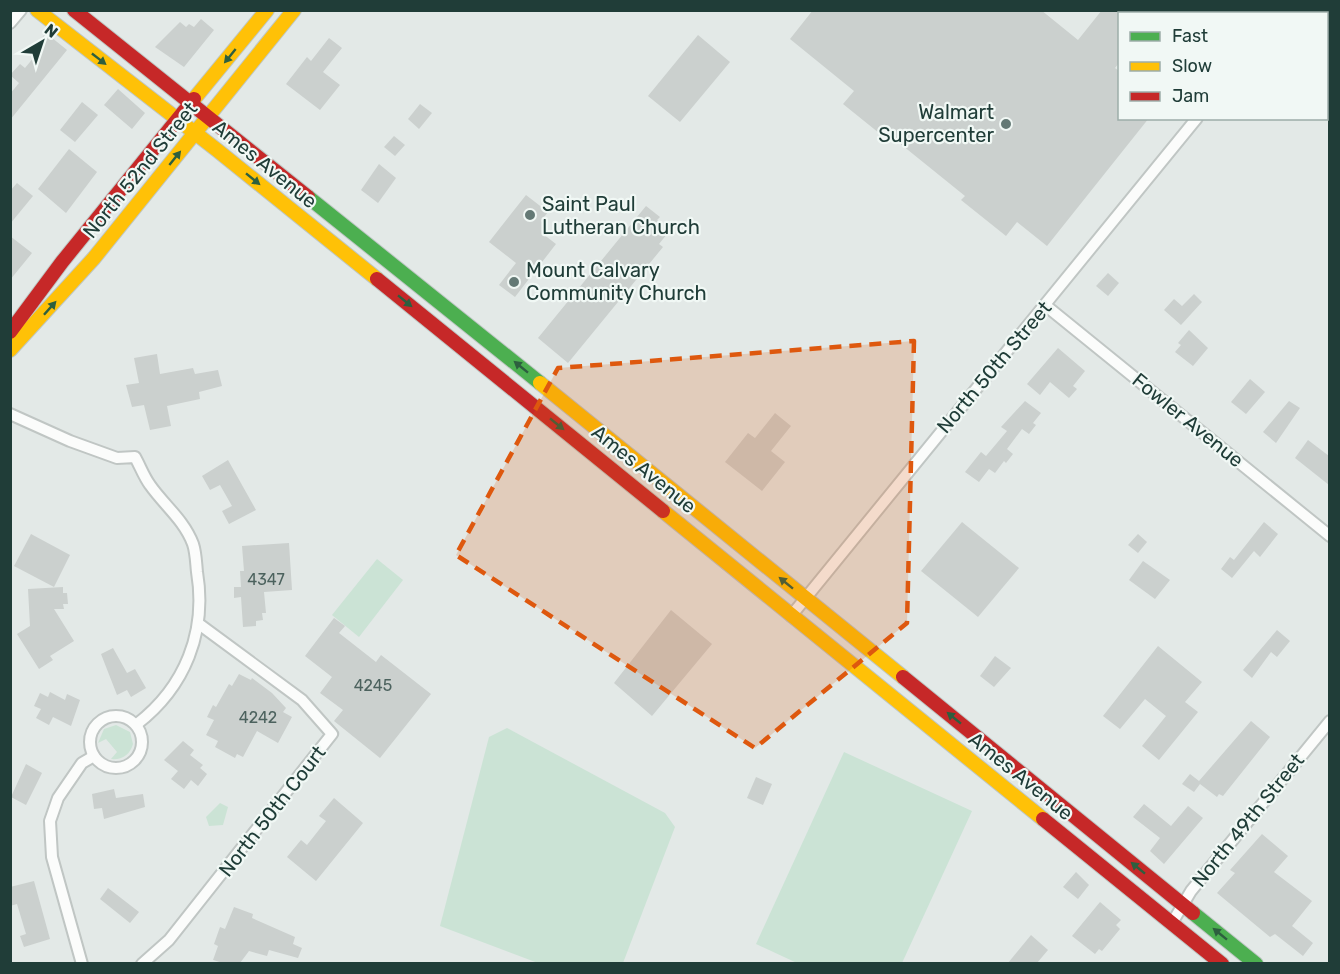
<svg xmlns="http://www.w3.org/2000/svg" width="1340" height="974" font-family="Rubik,sans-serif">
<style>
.green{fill:#cbe3d5}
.building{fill:#cbd0ce}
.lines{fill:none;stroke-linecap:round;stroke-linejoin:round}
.street-casing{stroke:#c0c6c4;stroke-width:14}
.fast-casing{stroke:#bec7c4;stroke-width:16}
.slow-casing{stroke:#bec7c4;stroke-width:16}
.jam-casing{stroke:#bec7c4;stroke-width:16}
.street{stroke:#fbfcfb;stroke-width:10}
.fast{stroke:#4caf50;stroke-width:14}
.slow{stroke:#ffc107;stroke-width:14}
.jam{stroke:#c62828;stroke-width:14}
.oneway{fill:#2d5f3f}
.marked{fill:#de580e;fill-opacity:0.2;stroke:#de580e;stroke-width:4.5;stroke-dasharray:12 8;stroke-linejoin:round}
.poi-dot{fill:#647975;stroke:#f1f8f5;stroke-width:2}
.labels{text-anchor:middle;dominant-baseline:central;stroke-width:4.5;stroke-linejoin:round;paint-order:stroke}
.number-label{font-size:16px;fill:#4c625e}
.poi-label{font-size:20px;fill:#203d38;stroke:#f1f8f5;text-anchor:start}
.street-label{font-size:20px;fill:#203d38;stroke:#f1f8f5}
</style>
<rect width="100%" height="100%" fill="#e3e9e7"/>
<g class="green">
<polygon points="377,559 403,580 359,637 332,615"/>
<path d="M116 725 130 732 133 744C130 755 122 760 111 759L117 752 106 739 98 743 104 729Z"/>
<polygon points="507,728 665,813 675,827 623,963 538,963 440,926 489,737"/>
<polygon points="844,752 972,811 902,963 797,963 756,944"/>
<polygon points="220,803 228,807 223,825 209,826 206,817"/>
</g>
<g class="building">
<polygon points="813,10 1041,10 1078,40 1102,10 1119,10 1119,63 1115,68 1119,71 1119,118 1149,118 1047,246 1017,222 1006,236 961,200 965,196 882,129 879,133 843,104 854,91 790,39"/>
<polygon points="201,19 214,30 184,67 155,47 180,22 186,27 189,24 194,27"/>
<polygon points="46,33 67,50 10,120 10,94 19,83 10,75 20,64 25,68 44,45 39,41"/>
<polygon points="698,35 730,62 680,122 648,96"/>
<polygon points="329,38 342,48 323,72 340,85 320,110 286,84 307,57 311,61"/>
<polygon points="118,89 145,113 132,129 104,105"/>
<polygon points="82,102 98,115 75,142 60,130"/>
<polygon points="420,104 432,113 419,129 408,119"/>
<polygon points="394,136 405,145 395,156 384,147"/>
<polygon points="69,149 97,172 66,213 38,189"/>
<polygon points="379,164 396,178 378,203 361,190"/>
<polygon points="17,183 33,196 10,224 10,191"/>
<polygon points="526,195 548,212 541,221 548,226 543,234 556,244 515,297 499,285 516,263 489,242"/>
<polygon points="646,206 660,217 657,220 662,224 659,227 667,234 659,244 663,247 568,363 538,338"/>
<polygon points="10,236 32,253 10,280"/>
<polygon points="1108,273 1119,283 1108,296 1096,286"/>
<polygon points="1194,294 1202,302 1181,325 1164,310 1174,299 1182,306"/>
<polygon points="1189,330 1208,348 1193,366 1175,352 1181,345 1178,343"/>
<polygon points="1058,348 1085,371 1073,386 1077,389 1069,398 1050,382 1040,395 1027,384"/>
<polygon points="157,354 160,374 193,368 195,374 218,370 222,386 199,392 200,399 167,406 171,426 150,430 144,405 132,407 126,385 139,383 134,358"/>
<polygon points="1250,379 1265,392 1246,414 1231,402"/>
<polygon points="1025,401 1041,413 1033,423 1036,425 1029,434 1022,429 1007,449 1013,454 1006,463 1004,461 995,473 989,469 979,482 965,472 981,452 986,456 1007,431 1001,427"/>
<polygon points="1289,401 1300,408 1276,443 1263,432"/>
<polygon points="775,413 791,426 771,451 785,462 762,491 725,462 748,433 755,438"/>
<polygon points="1308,440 1329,456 1329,485 1295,458"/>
<polygon points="228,460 256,510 229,524 222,511 232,506 220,485 210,490 202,476"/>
<polygon points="962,522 1019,568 978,617 921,571"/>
<polygon points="1264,522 1278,534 1260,557 1254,551 1232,578 1221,569 1230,557 1234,560"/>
<polygon points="31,534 70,555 54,587 14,566"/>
<polygon points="1138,534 1147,542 1138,553 1128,545"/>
<polygon points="289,543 292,590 264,592 266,613 262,613 263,620 256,621 256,626 243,627 241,597 234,598 234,587 241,587 240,571 244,571 242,546"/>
<polygon points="1143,561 1170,580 1155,599 1129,580"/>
<polygon points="63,587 63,593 67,593 68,604 63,604 64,609 54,609 74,641 50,656 53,660 39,669 17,634 30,626 28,589"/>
<polygon points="671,610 712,644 652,716 614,683"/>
<polygon points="334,618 345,626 339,633 376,662 381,655 431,694 380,758 334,721 343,710 320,693 332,677 305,656"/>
<polygon points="1277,630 1290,641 1277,657 1271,652 1252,678 1243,670"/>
<polygon points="1158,646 1202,682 1185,702 1198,712 1159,760 1142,746 1166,716 1145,699 1120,729 1103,716"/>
<polygon points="113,648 127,673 135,669 146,688 131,697 127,690 117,695 101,654"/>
<polygon points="995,656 1011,668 994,687 980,676"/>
<polygon points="239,674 251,680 252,678 272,693 286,708 283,712 292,717 278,743 257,731 243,757 237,754 235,758 215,747 218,741 206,735 214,720 207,717 213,705 216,707 229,684 232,686"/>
<polygon points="50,692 65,700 67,694 80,700 71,726 53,717 49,725 36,718 41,709 34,706 40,693 48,697"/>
<polygon points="1251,721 1270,737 1223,796 1219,794 1217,797 1200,784 1194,792 1182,784 1190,774 1199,781"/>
<polygon points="183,741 194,750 190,755 203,765 200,768 207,774 198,786 191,780 184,789 171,779 178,771 164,760"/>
<polygon points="26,764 42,773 26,805 11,797"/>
<polygon points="756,777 772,784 763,805 747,798"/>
<polygon points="114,789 116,798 143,794 145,807 104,819 102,808 94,809 92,794"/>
<polygon points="334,798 363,823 316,881 287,857 301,840 307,845 326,821 319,816"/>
<polygon points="1144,804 1171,826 1188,806 1203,818 1164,864 1150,851 1160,838 1133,817"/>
<polygon points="1262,834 1288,856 1274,872 1312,901 1292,926 1313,943 1303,956 1275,934 1270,937 1217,893 1235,873 1230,870"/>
<polygon points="1076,872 1089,885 1078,899 1063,887"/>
<polygon points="34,881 50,939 24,947 20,936 26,934 17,904 10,906 10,887"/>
<polygon points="108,888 139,912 130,923 100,899"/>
<polygon points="1100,902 1121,920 1116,925 1120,929 1102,951 1099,949 1095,954 1072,936"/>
<polygon points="234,907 253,914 252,918 295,937 293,944 302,948 298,958 269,950 267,956 249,951 240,963 223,963 213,960 218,946 214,944 220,927 225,929"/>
<polygon points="1031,935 1048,950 1037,963 1008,963"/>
</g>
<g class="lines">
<g class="street-casing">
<g id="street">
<polyline points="1295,10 1299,14"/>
<polyline points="1283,14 1285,10"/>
<polyline points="10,23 21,10"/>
<polyline points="1326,36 1330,38"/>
<polyline points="1045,305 1330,536"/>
<path d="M10 414 70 441 117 458 135 457C140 466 144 477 150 485 164 505 184 520 193 544 196 553 196 563 197 572 207 632 185 687 137 724"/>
<polyline points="791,616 1197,118"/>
<circle cx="116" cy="742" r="26"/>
<polyline points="1172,923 1191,891 1330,721"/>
<polyline points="82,964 52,857 50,821 58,798 82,763 94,756"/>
<polyline points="142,964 169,940 332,734 302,700 199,624"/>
</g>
</g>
<g class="fast-casing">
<g id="fast">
<polyline points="308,197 540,383"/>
<polyline points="1193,913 1256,964"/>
</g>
</g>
<g class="slow-casing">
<g id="slow">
<polyline points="37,10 217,150 377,279"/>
<polyline points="194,99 267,10"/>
<polyline points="10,350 94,258 294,10"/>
<polyline points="540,383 903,677"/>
<polyline points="663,511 1043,819"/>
</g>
</g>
<g class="jam-casing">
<g id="jam">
<polyline points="74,10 308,197"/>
<polyline points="377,279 663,511"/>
<polyline points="10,332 62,262 194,99"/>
<polyline points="903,677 1193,913"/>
<polyline points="1043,819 1222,964"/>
</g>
</g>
<use href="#street" class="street"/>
<use href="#fast" class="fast"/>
<use href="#slow" class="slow"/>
<use href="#jam" class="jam"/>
</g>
<defs><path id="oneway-solid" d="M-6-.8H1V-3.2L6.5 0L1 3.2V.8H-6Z" transform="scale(1.5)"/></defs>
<g class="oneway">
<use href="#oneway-solid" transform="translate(230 56) rotate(129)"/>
<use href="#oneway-solid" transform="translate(99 59) rotate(38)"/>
<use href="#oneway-solid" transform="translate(175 158) rotate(-51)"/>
<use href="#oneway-solid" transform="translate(253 179) rotate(39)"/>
<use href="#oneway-solid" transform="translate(405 301) rotate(39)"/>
<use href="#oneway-solid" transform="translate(50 308) rotate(-48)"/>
<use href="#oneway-solid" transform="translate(521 367) rotate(-141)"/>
<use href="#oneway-solid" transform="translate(557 424) rotate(39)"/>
<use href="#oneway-solid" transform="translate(786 583) rotate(-141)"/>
<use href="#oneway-solid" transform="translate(954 718) rotate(-141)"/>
<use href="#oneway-solid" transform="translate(1138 868) rotate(-141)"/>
<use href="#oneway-solid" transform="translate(1220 934) rotate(-141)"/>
</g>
<path class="marked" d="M914 341 907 623 755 748 456 555 558 368Z"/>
<g class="poi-dot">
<circle cx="1006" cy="124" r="6"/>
<circle cx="530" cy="215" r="6"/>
<circle cx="514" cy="282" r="6"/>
</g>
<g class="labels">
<g class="number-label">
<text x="266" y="579">4347</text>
<text x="373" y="685">4245</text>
<text x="258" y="717">4242</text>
</g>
<g class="poi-label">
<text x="994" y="112" text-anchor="end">Walmart<tspan x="994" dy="23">Supercenter</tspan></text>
<text x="542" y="204">Saint Paul<tspan x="542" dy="23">Lutheran Church</tspan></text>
<text x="526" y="270">Mount Calvary<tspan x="526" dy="23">Community Church</tspan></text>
</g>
<g class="street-label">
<text transform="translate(265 164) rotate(39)">Ames Avenue</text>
<text transform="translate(140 170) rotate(-51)">North 52nd Street</text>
<text transform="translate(994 367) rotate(-50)">North 50th Street</text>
<text transform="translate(1188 420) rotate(39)">Fowler Avenue</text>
<text transform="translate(644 469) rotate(39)">Ames Avenue</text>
<text transform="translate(1021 776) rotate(39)">Ames Avenue</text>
<text transform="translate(272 811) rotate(-52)">North 50th Court</text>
<text transform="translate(1248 820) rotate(-51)">North 49th Street</text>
</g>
</g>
<rect width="1340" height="974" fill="none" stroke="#203d38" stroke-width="24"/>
<rect x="1118" y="12" width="210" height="108" fill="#f1f8f5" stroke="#9dada9" stroke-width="1.5"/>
<rect x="1130" y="32" width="30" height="9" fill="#4caf50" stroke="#9dada9" stroke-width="1.5"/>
<text x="1172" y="42" font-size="18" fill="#203d38">Fast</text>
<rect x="1130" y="62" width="30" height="9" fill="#ffc107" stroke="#9dada9" stroke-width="1.5"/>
<text x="1172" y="72" font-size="18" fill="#203d38">Slow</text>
<rect x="1130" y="92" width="30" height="9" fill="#c62828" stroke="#9dada9" stroke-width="1.5"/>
<text x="1172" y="102" font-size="18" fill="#203d38">Jam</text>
<g transform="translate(42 42) rotate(39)" stroke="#f1f8f5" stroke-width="4.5" paint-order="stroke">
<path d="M0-4.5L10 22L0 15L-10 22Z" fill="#203d38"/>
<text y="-9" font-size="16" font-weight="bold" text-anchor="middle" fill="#203d38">N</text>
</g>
</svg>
